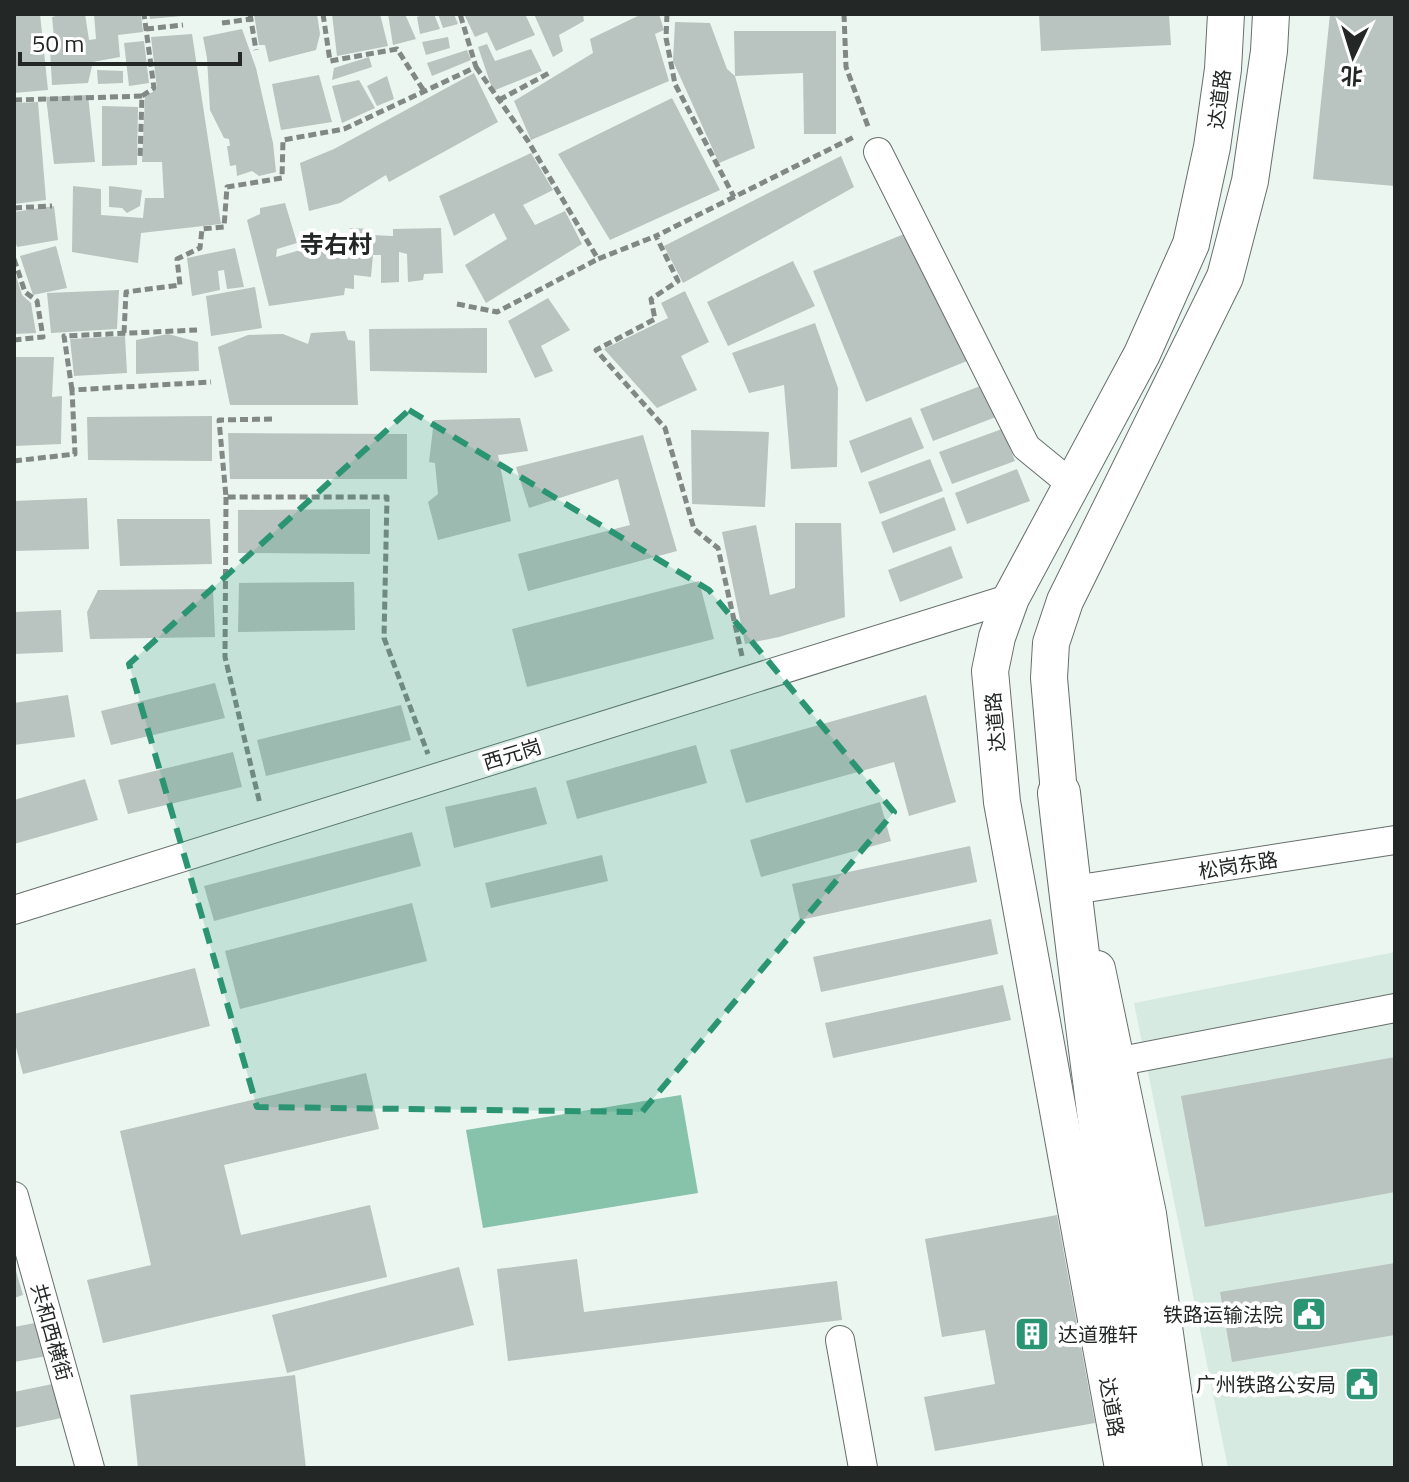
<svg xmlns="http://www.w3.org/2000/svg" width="1409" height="1482" font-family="'Titillium Web','Noto Sans SC',sans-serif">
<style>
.built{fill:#d7eae2}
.water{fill:#87c2ab}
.building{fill:#b9c3bf}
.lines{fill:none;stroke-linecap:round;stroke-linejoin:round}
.minor-casing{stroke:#666f6b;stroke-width:30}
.major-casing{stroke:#666f6b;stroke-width:38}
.highway-casing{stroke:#666f6b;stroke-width:44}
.path{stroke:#818885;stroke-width:5;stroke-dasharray:8 4;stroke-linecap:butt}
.minor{stroke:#fff;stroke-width:28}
.major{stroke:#fff;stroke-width:36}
.highway{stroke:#fff;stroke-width:42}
.marked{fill:#2a9473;fill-opacity:0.2;stroke:#2a9473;stroke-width:6;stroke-dasharray:16 10;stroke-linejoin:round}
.labels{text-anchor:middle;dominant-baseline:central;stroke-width:8;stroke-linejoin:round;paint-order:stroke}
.street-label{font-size:20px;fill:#232725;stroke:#fff}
.poi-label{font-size:20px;fill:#232725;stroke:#fff;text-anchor:end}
.quarter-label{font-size:24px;font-weight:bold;fill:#232725;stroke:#fff}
</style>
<rect width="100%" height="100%" fill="#ebf6f1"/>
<polygon class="built" points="1395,952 1395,1468 1228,1468 1134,1003"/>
<polygon class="water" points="681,1095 698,1193 483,1228 466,1130"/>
<g class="building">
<polygon points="14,14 40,14 48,90 14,93"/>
<polygon points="63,14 85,14 89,40 96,39 94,14 141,14 143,32 118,35 120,57 93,62 88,83 52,85 50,50 55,47 52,17"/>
<polygon points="149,14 182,14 182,16 150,19"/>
<polygon points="254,14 317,14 320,34 316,50 269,62 265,45 259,45"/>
<polygon points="332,14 380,14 388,46 337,56"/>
<polygon points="388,14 405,14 416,39 393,45"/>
<polygon points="425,14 434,14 440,29 420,34 417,17"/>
<polygon points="438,14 454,14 458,24 443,28"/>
<polygon points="464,14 525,14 535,35 496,51 487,32 475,37"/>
<polygon points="534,14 583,14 584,21 559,35 563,51 553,57"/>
<polygon points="642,14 659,14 664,30 655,34 669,81 531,140 514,101 593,53 590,39"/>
<polygon points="1039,14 1169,14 1171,45 1041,51"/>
<polygon points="1330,14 1395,14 1395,186 1313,179"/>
<polygon points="675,22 710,23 727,69 735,76 734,31 836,31 836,134 804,134 803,73 735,76 755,148 719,163 673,61"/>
<polygon points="242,29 256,68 273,143 276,172 259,176 252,171 237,176 236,165 230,166 227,146 230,146 229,139 224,138 210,110 207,58 203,37"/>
<polygon points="192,34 221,224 141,233 138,263 72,252 73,186 101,189 101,215 143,218 145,198 164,198 162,162 142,162 145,97 157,89 151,37"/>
<polygon points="448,37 450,48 426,55 422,42"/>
<polygon points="144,41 149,83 129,86 124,43"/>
<polygon points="487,44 495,61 531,49 542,71 493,91 478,47"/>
<polygon points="467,50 471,60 432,76 427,63"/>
<polygon points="369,57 372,67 332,80 334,68"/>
<polygon points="97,70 123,71 123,83 98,84"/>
<polygon points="474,73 498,122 389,182 386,175 340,203 309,211 300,163 334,149"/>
<polygon points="319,75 332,122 281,130 272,84"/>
<polygon points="387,76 394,99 377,106 367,86"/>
<polygon points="359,80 375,108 342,123 332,86"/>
<polygon points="88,95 95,162 54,164 46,97"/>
<polygon points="672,98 720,190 610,240 558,154"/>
<polygon points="38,102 46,200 14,204 14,103"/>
<polygon points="102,106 138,107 137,165 102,166"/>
<polygon points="531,153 553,190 523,205 535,225 565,211 582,244 486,303 465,265 507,239 494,213 454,236 439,196"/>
<polygon points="841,156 854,187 683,283 664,246"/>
<polygon points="109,186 142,190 140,206 127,213 122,208 109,207"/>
<polygon points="285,203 297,243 277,249 276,257 311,247 319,238 341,240 340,247 351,249 350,228 369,229 372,235 393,236 393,229 441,228 443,273 424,274 423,280 408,282 407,254 399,252 399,282 381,283 381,255 373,255 371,277 354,275 354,289 345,288 344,295 269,306 247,220 260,214 260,208"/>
<polygon points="54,206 58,240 17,247 14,237 14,212"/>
<polygon points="914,230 967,361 866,402 813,271"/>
<polygon points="56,246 67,288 33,295 20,256"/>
<polygon points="235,248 244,287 227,289 224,270 218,271 220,290 192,296 187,258"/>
<polygon points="793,261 815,306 728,346 707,302"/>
<polygon points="15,272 22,295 31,303 36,333 14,334"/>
<polygon points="255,287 262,328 211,336 206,296"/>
<polygon points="119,290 117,329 51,333 47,293"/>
<polygon points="685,291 709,342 681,356 697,390 657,408 604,349 668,318 661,303"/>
<polygon points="548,298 570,330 541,346 553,371 535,378 508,321"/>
<polygon points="815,323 838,388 837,467 791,469 784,385 749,393 732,353"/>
<polygon points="487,328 487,373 370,371 369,329"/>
<polygon points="345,331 348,340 355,341 358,405 230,405 218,347 248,335 283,334 308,344 311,333"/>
<polygon points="168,334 198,342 199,371 136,374 136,340"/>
<polygon points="125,336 127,373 74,376 70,339"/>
<polygon points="14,357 54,357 52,397 62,396 61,444 14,446"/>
<polygon points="983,385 996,417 933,441 920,409"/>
<polygon points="212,416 212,461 88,460 87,417"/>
<polygon points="911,417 924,448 861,473 849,441"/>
<polygon points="520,418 528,451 498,455 511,521 438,540 428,502 438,494 435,463 429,462 434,420"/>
<polygon points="1002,429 1015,461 952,484 939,452"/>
<polygon points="691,430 769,432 765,507 692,504"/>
<polygon points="228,433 407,434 407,479 230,479"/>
<polygon points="643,435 677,551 528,591 518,554 630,525 618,479 529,508 516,467"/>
<polygon points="930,459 943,491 880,514 868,482"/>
<polygon points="1017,469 1030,501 967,524 955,493"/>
<polygon points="944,497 956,530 893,553 881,522"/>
<polygon points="87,498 89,549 14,551 14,501"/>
<polygon points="370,509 370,554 238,553 238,510"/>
<polygon points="117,519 210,519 212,564 120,566"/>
<polygon points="795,523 841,523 845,617 779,637 745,644 722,532 756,525 770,595 795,588"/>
<polygon points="951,546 963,578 900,602 888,570"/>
<polygon points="699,581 714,639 527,687 512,629"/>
<polygon points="354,582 355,630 238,632 239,583"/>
<polygon points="213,589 215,637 90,639 87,612 98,590"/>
<polygon points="61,610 63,652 14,654 14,612"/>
<polygon points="215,683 225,718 111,745 101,711"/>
<polygon points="68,695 75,737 14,745 14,703"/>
<polygon points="926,695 956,802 909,816 894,762 746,803 730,750"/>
<polygon points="401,705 411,740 266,776 257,740"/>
<polygon points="696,745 707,783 577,819 566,781"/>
<polygon points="233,752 242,787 128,814 118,780"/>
<polygon points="85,779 98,820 14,844 14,800"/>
<polygon points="536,787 547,824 454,848 445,807"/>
<polygon points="880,802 891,841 761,877 750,840"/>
<polygon points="412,832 421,866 214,921 204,886"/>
<polygon points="970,846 977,882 800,920 792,884"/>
<polygon points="602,855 608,881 491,908 485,883"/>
<polygon points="412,903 427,961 240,1009 225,951"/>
<polygon points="991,919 998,954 821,992 813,957"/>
<polygon points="195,968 210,1026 23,1074 14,1040 14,1014"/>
<polygon points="1003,985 1011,1020 833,1058 825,1023"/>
<polygon points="1395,1057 1395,1192 1205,1227 1181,1096"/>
<polygon points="366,1073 379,1129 224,1165 241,1235 370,1205 387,1277 103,1343 87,1280 151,1265 120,1131"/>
<polygon points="1057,1215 1095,1423 935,1451 924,1397 995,1384 985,1330 942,1337 925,1239"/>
<polygon points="577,1259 584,1312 837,1281 842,1320 508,1361 497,1269"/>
<polygon points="1395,1263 1395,1335 1232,1362 1220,1292"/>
<polygon points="14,1264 23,1295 14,1298"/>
<polygon points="459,1267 474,1325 287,1373 272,1315"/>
<polygon points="40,1322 47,1356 14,1362 14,1327"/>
<polygon points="295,1375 306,1468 138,1468 130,1395"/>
<polygon points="62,1382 71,1416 14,1428 14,1392"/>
</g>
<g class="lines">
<g class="minor-casing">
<g id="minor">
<polyline points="878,152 1026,447 1070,483"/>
<polyline points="1080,889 1395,840"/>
<polyline points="14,910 1011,598"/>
<polyline points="1116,1062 1395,1008"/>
<polyline points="14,1196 90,1468"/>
<polyline points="840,1340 863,1468"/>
</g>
</g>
<g class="major-casing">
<g id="major">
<polyline points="1065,822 1059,793 1049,678 1051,643 1065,601 1225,277 1250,181 1269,51 1271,14"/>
<polyline points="1097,969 1148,1214 1184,1468"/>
<polyline points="1123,1468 1002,802 990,671 997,637 1011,598 1142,354 1191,244 1212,147 1223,69 1226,14"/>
</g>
</g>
<g class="highway-casing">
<path id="highway" d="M1059 793C1074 927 1091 1060 1109 1193 1121 1285 1129 1379 1158 1468"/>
</g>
<g class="path">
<polyline points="250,14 256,50"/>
<polyline points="323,14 330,61 397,49 424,91"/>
<polyline points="667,14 666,38 675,84 734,197"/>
<polyline points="844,14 846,67 869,129"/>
<polyline points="222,23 251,19"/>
<polyline points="146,29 183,25"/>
<polyline points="476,67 528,141 598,259 656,236"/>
<polyline points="142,96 154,88 144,14"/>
<polyline points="14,100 142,96 140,159"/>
<polyline points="499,100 549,73"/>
<polyline points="14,208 52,206"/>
<polyline points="14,259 25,292 37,301 43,337 14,340"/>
<polyline points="457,304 497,312 598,259"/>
<polyline points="124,333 126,292 180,285 177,259 200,248 202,229 224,227 227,187 282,178 283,140 344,129 476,67 460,14"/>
<polyline points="72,390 64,336 197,330"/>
<polyline points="272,419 219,420 226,497 387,497 384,638 428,754"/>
<polyline points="14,461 75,454 72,390 211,382"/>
<polyline points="226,497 225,657 260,804"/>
<polyline points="742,656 718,548 694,529 665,428 596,350 655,319 651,299 678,281 656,236 854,137"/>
</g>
<use href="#minor" class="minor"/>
<use href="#major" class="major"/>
<use href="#highway" class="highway"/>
</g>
<path class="marked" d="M409 410 709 590 894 812 642 1112 257 1107 129 664Z"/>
<defs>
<g id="civic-square" transform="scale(1.8)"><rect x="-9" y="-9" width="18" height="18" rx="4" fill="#2a9473" stroke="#fff"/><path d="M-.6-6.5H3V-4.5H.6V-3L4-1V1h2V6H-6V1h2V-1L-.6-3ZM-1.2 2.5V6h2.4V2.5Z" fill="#fff"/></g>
<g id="building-square" transform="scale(1.8)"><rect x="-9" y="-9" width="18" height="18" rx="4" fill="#2a9473" stroke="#fff"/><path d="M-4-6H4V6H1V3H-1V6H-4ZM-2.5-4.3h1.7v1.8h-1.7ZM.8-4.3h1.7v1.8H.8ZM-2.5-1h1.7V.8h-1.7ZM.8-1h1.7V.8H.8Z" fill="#fff"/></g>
</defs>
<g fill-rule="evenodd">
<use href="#civic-square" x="1309" y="1314"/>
<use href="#building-square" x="1032" y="1334"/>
<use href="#civic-square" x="1362" y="1384"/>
</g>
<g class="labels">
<g class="street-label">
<text transform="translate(1219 99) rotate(-83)">达道路</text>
<text transform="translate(995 722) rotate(-95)">达道路</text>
<text transform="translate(512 754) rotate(-17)">西元岗</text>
<text transform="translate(1238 865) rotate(-9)">松岗东路</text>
<text transform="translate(52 1332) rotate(74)">共和西横街</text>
<text transform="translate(1112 1407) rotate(80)">达道路</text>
</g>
<g class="poi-label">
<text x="1283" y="1314">铁路运输法院</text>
<text x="1058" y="1334" text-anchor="start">达道雅轩</text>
<text x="1336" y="1384">广州铁路公安局</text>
</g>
<g class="quarter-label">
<text x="336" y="244">寺右村</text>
</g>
</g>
<rect width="1409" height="1482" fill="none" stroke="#232725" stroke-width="32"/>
<g transform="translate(1353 56) rotate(184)" stroke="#ffffff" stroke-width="6" paint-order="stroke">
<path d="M0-6L14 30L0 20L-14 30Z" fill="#232725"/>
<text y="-12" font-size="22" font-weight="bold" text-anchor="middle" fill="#232725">北</text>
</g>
<path d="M20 52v12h220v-12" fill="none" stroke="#232725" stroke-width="4"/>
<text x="32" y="52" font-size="24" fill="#232725" stroke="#ffffff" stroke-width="6" paint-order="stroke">50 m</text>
</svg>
